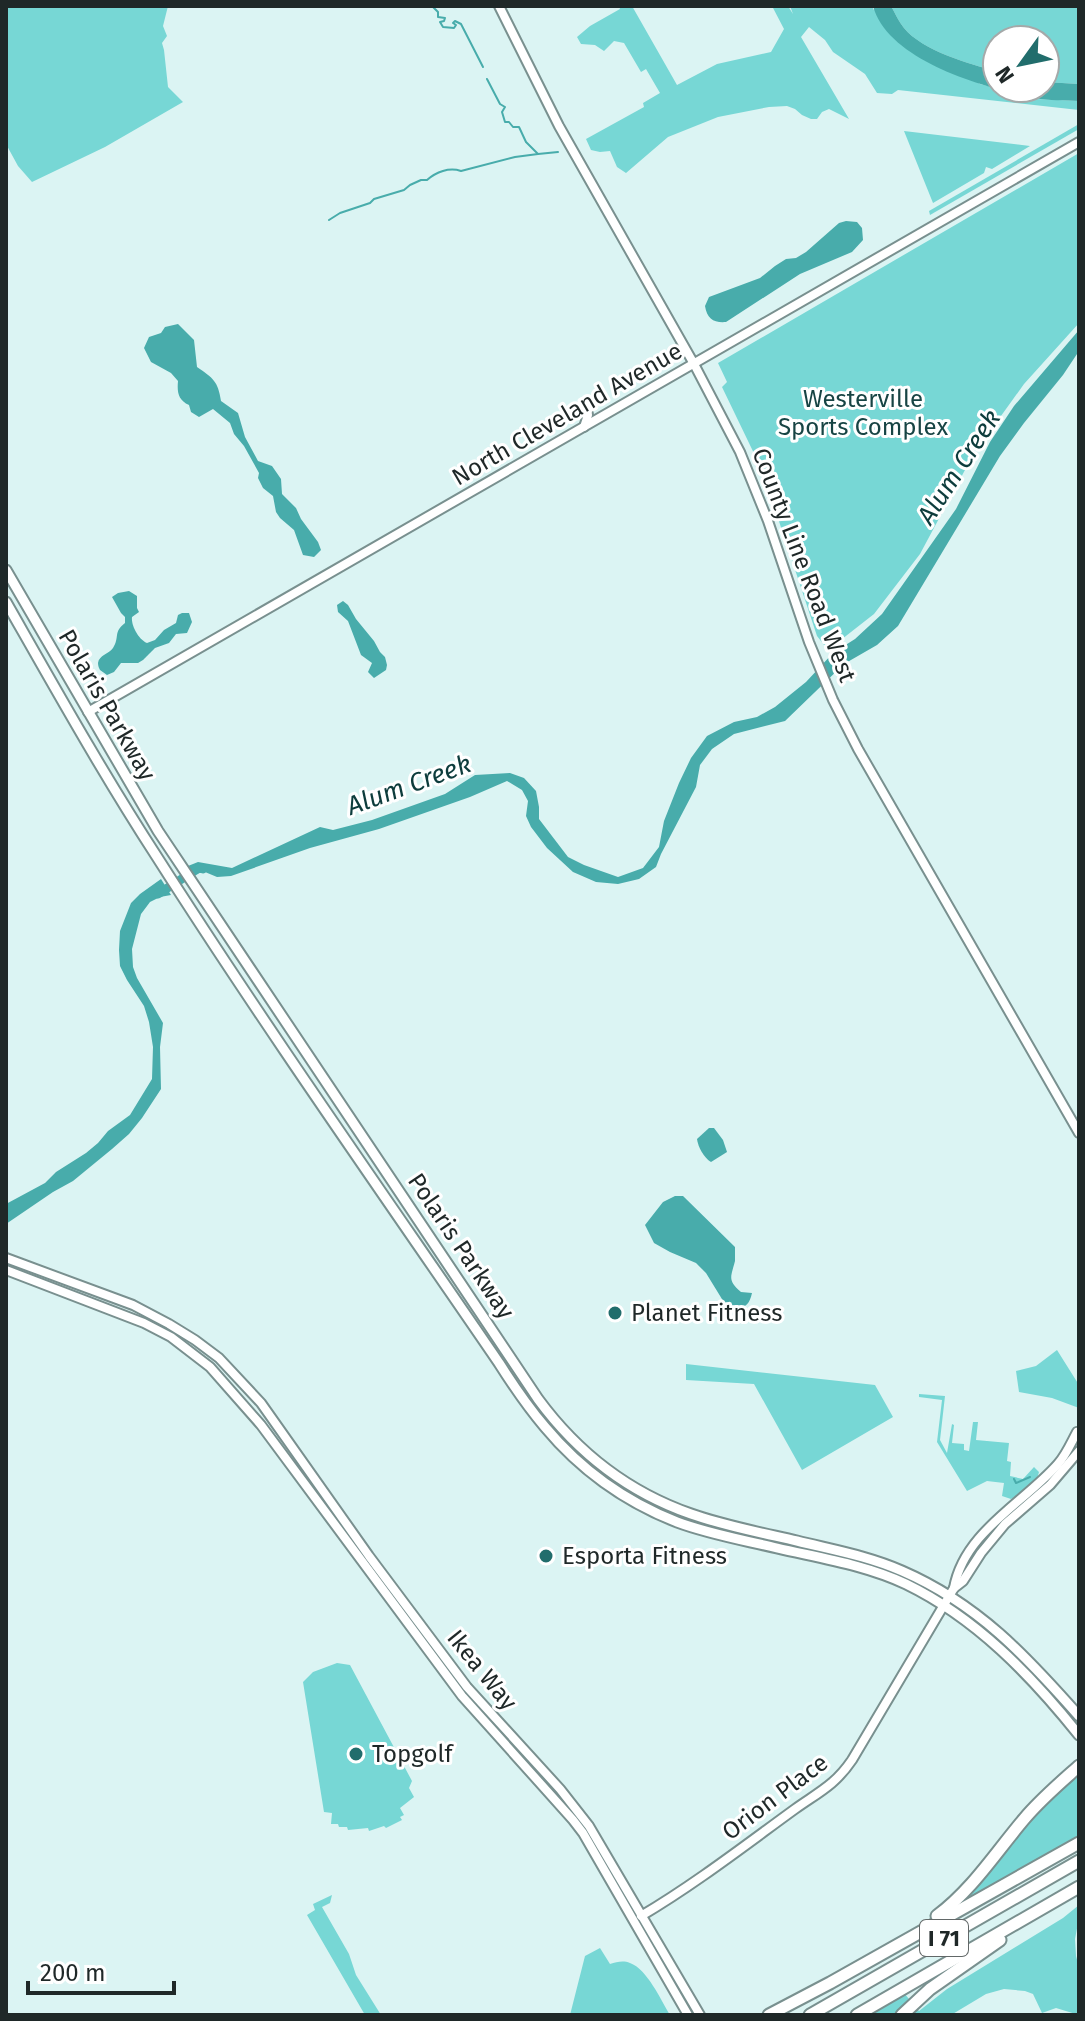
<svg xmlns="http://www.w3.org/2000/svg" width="1085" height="2021" font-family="'Fira Sans',sans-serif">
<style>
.green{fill:#77d7d5}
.water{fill:#48acab}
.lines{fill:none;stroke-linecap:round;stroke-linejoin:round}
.stream{stroke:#48acab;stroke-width:2}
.river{stroke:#48acab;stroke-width:9}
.secondary-casing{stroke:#79908f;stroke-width:12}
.primary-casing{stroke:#79908f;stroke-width:13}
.motorway-casing{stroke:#79908f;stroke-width:15}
.secondary{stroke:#fff;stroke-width:8}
.primary{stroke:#fff;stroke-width:9}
.motorway{stroke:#fff;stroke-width:11}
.poi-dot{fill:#216d6c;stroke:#fff;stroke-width:3}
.labels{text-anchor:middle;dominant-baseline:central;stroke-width:6;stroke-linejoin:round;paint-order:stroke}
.shield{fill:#fff;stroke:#626868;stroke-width:2}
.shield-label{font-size:22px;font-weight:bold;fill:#1f2828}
.park-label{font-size:24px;fill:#174444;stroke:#fff}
.street-label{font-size:24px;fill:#1f2828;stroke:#fff}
.poi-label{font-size:24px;fill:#1f2828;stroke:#fff;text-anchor:start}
.water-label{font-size:26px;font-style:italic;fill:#0d3c3c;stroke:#fff}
</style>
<rect width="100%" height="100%" fill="#dbf4f3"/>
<g class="green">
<polygon points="6,6 168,6 163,26 167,36 162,43 164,50 168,87 183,102 105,147 32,182 18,166 6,144"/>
<polygon points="619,6 632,6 677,85 717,64 771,52 784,29 772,6 788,6 793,14 790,6 873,6 873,9 980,84 1038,99 1079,101 1079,110 898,90 892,94 877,93 865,74 833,52 825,40 809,27 801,37 849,119 829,109 822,112 817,119 811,119 802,115 795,109 787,106 769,107 718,117 668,137 626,173 617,167 610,151 600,152 591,150 586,139 644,107 643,103 660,93 646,69 641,72 624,43 614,41 604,51 595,45 581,44 577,37 590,26 620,9"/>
<path d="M891 6H1079V84L1045 82V40H997V71C971 65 921 50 904 28 899 22 895 13 891 6Z"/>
<polygon points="1079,124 1079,129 930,215 929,211"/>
<polygon points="904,131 1030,146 992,169 986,167 984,173 933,203"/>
<polygon points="1079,153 1079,323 1024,384 973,455 920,554 874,614 828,650 817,636 762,470 722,387 727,382 718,363"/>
<polygon points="1057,1350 1079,1385 1079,1408 1052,1398 1019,1392 1016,1371 1036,1366"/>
<polygon points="686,1364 875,1385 893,1417 802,1470 754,1384 686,1380"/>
<path d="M919 1394 945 1396 940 1440 947 1453 952 1424 954 1425 952 1443 964 1444V1450L969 1451 973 1422H978L976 1440 1009 1443 1007 1461 1011 1462 1010 1476 1023 1479 1034 1467 1039 1472C1037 1484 1022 1493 1011 1499L1002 1496 1004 1483 987 1481 967 1491 937 1442 942 1400 919 1397Z"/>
<polygon points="337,1663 350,1665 412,1781 409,1788 414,1797 400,1808 404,1815 400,1817 402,1820 386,1828 384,1826 369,1831 368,1828 348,1830 347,1827 339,1827 338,1824 331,1824 332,1813 324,1812 303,1682 313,1672"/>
<polygon points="1079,1773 1079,1839 953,1910 994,1865 1051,1797"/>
<polygon points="332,1895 330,1903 322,1907 349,1954 356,1975 381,2015 365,2015 307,1915 315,1910 313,1904"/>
<polygon points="1079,1905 1079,1918 1075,1939 1076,1956 1079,1967 1079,2015 1056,2008 1042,2013 1033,1994 1025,1991 1004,1989 986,1994 951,2015 867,2015 904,1993 919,2011 947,1989 1063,1918"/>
<path d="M600 1948 610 1964C617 1962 623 1960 630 1963 647 1969 661 2000 670 2015H570L585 1956Z"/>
</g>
<g class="water">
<path d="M873 6H891C895 13 899 22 904 28 921 50 971 65 997 71V88H1045V82L1079 84V101C1065 100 1049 101 1035 98 985 88 888 61 873 6Z"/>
<path d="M846 221 857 222 862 228 863 240 852 252 800 274 726 322C714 323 707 319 705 306L709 297 760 278 775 266 786 259 796 258 806 252 839 223Z"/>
<path d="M178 324 194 340 197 367C213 378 218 381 221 401L238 413 245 437 258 461 272 466 281 479 282 494 296 508 301 519 318 542 321 550 314 557 303 555 294 530 280 518 276 512 273 496 263 488 258 478 259 473 244 446 234 434 230 423 213 409 199 417 191 412 189 405C178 400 177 392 178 381L171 373 151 362 144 348 149 337 161 333 165 327Z"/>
<polygon points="1079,330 1079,351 1063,375 1024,423 1000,456 898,626 877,645 844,664 785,721 734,734 712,749 700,765 696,787 661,854 656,867 639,879 618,884 596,882 573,872 547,848 531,827 526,816 528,801 522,790 507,781 470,797 379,829 310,848 231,876 217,877 205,872 194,874 188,866 198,862 232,868 320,827 333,830 372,820 445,794 475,775 510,773 524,778 536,791 539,807 539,819 568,857 584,865 618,877 643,868 659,847 664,821 679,783 691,758 707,736 734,722 757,717 775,707 806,682 833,653 855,639 882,614 956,509 990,442 1014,406"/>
<path d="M129 591 137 596V608L139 612 132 617C131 625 138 639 147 643L155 640 164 630 176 623 178 615 182 613H189L192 622 187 633 176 634 169 643 155 648 143 660 138 663H121L114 672 107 675 100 670C99 668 98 666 98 663 99 655 109 654 113 648 120 637 113 632 125 623V617L121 613 112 597 118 593Z"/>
<polygon points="343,601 348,605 356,619 374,641 380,652 385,657 387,665 386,670 374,678 368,672 372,663 361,655 348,621 338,612 337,605"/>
<polygon points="161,879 171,895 160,897 150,902 141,914 132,949 133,967 137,978 163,1023 160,1047 161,1089 142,1118 129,1134 112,1149 73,1181 53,1192 6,1224 6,1204 45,1183 56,1172 86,1153 98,1143 108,1131 130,1115 152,1079 153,1047 149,1022 144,1006 127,980 120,966 119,950 120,931 131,903 140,894"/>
<path d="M709 1128H714L723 1140 727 1152 711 1162C704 1158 698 1147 697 1139Z"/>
<path d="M675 1196H683L735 1247C735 1250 735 1259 735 1261 731 1277 727 1280 741 1292L752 1293C748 1311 740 1308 725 1304L706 1273 696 1263 670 1252 654 1243 645 1225 663 1202Z"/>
</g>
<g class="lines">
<g class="stream">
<polyline points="432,6 438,12 438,17 445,18 444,21 440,22 443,27 454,28 456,25 453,23 455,21 461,24 483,67"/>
<polyline points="487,79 500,104 505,107 502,112 505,122 509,122 513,127 519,127 526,142 538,154 558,152"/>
<path d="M329 220 340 213 370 203 374 199 404 190 410 185 421 180H427C436 172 449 167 461 171L515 157 538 154"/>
<polyline points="1014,1479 1016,1483 1030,1477"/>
</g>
<polyline class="river" points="158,894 199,868 203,869"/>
<g class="secondary-casing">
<g id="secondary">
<polyline points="499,6 559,126 694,364 740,452 768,521 809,642 833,700 858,749 1079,1133"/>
<polyline points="584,427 588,415 586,403"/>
<polyline points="88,712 1079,142"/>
<polyline points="6,1258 133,1305 169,1324 195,1340 219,1358 261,1403 369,1556 467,1687 560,1789 589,1826 700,2015"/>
<polyline points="6,1270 144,1323 171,1337 210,1367 261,1425 462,1696 573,1820 583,1833 688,2015"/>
<path d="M954 1588C964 1532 1024 1503 1058 1464 1066 1455 1071 1443 1077 1432"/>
<path d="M641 1916C695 1884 744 1846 795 1809 819 1792 835 1785 852 1760L954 1588 963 1581 981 1553 1005 1524 1050 1485 1079 1451"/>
</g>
</g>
<g class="primary-casing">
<g id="primary">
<path d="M6 570 158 831 538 1399C577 1452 628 1492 691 1514 725 1526 762 1533 797 1541 833 1550 868 1556 902 1571 978 1604 1026 1656 1079 1716"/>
<path d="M6 602C55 688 103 774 157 857 266 1028 384 1195 499 1363 513 1385 528 1407 545 1427 580 1469 626 1502 677 1522 709 1534 744 1540 777 1548 820 1558 866 1565 906 1584 976 1618 1031 1675 1079 1735"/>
</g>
</g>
<g class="motorway-casing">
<g id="motorway">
<path d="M937 1916C973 1889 996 1852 1025 1818 1041 1799 1060 1783 1079 1766"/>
<polyline points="769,2015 830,1983 1079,1843"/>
<polyline points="810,2015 1079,1861"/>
<polyline points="857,2015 1079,1887"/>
<polyline points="902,2015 930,1989 1000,1940"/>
</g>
</g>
<use href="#secondary" class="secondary"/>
<use href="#primary" class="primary"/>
<use href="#motorway" class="motorway"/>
</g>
<g class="poi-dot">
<circle cx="615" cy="1313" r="8"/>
<circle cx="546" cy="1556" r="8"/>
<circle cx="356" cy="1754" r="8"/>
</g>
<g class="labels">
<rect class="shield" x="920" y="1920" width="48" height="36" rx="6"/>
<g class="shield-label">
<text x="944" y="1938">I 71</text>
</g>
<g class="park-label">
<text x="863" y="399">Westerville<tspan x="863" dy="28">Sports Complex</tspan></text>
</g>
<g class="street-label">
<text transform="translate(567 414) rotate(-30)">North Cleveland Avenue</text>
<text transform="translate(804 565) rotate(69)">County Line Road West</text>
<text transform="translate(107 705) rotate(60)">Polaris Parkway</text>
<text transform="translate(461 1246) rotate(56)">Polaris Parkway</text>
<text transform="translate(482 1670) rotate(51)">Ikea Way</text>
<text transform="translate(775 1797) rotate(-37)">Orion Place</text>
</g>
<g class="poi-label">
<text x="631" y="1313">Planet Fitness</text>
<text x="562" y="1556">Esporta Fitness</text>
<text x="372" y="1754">Topgolf</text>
</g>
<g class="water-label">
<text transform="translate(959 467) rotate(-57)">Alum Creek</text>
<text transform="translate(409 785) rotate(-20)">Alum Creek</text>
</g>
</g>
<rect width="1085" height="2021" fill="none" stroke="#1f2828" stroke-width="16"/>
<g transform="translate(1021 64) rotate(237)"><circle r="38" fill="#ffffff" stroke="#a5a9a9" stroke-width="2"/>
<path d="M0-6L14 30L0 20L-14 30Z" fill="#216d6c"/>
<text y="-12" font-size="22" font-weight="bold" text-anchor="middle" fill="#1f2828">N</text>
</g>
<path d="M28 1981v12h146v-12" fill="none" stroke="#1f2828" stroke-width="4"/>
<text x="40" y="1981" font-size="24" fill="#1f2828" stroke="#ffffff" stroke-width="6" paint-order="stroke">200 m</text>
</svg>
